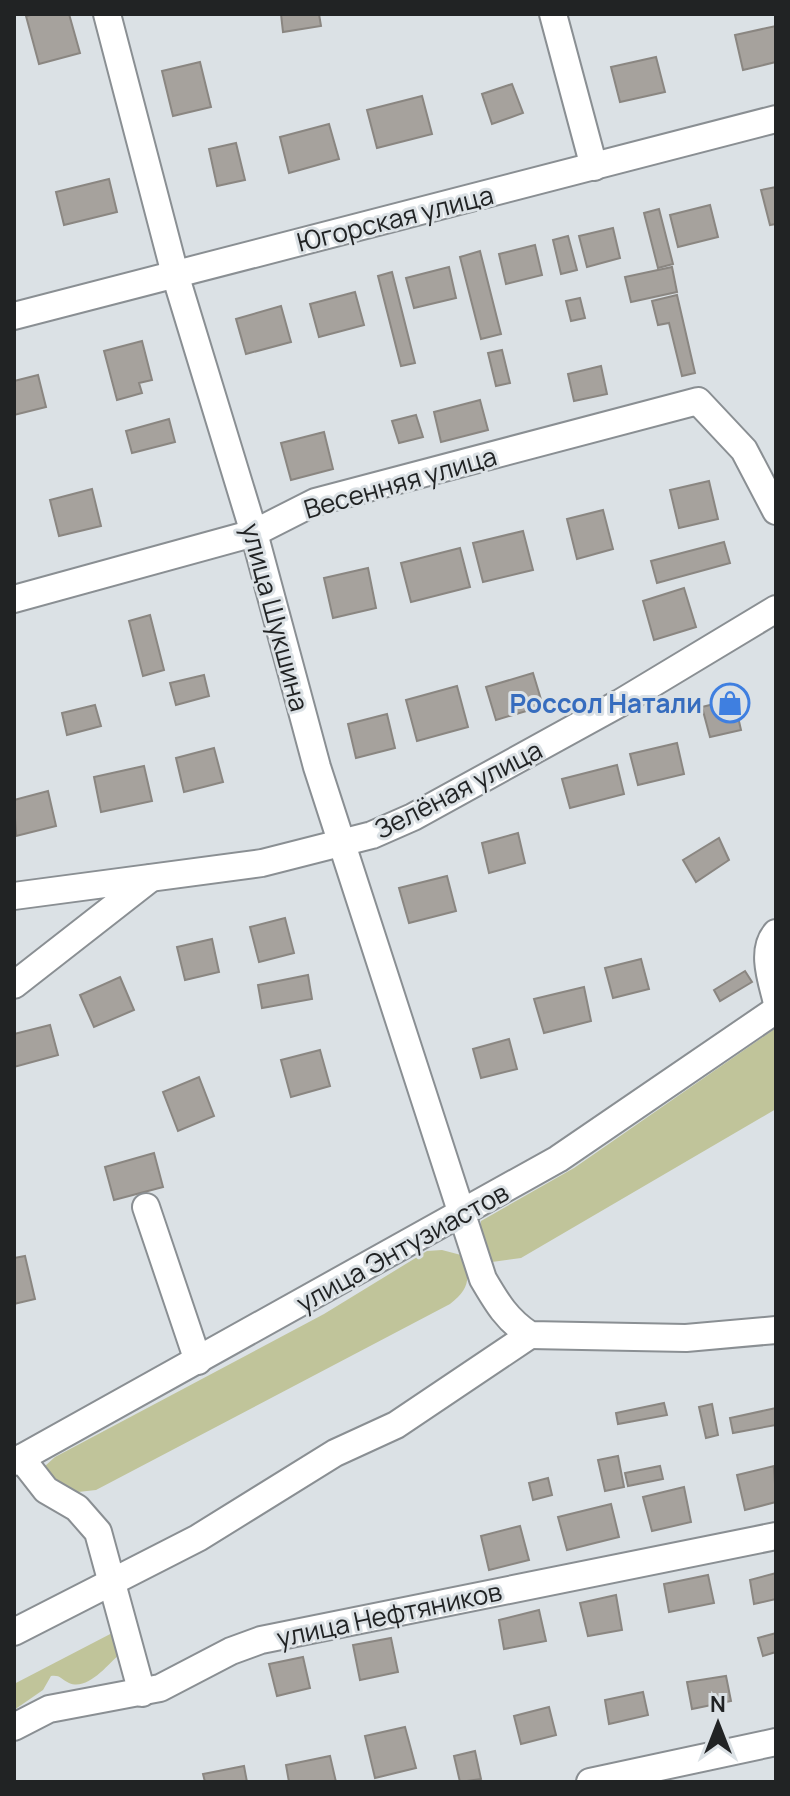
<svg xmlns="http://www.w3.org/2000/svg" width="790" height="1796" font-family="Manrope,sans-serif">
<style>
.green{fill:#c0c49a}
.building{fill:#a6a29d;stroke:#8a8681;stroke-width:2}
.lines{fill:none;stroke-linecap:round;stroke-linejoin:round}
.minor-casing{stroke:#8a8f93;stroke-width:30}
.minor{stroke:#fff;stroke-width:26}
.labels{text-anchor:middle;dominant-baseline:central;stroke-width:6;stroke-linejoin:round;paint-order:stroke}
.street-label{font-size:26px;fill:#212324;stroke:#dbe1e5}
.shop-label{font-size:26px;font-weight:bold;fill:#366cbe;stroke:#dbe1e5;text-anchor:end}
</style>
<rect width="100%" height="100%" fill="#dbe1e5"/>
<g class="green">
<polygon points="776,1028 776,1109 521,1258 492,1262 480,1235 481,1221 574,1168"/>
<path d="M442 1250 461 1255C471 1278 470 1288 450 1304L96 1490 69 1493 45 1476V1466L55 1457 324 1314 427 1251Z"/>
<path d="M116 1631 120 1654C107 1665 88 1691 69 1683 60 1679 61 1675 51 1676L43 1690 14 1710V1684Z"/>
</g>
<g class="building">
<polygon points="35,14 69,14 80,53 39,64 26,16"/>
<polygon points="281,14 319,14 321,26 283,32"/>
<polygon points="776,26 776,62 743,70 735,35"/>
<polygon points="656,57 665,92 620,102 611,67"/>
<polygon points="200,62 211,107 173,116 162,71"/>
<polygon points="512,84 523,113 492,124 482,94"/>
<polygon points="422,96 432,134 377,148 367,110"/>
<polygon points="329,124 339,159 289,173 280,137"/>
<polygon points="236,143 245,180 217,186 209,149"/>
<polygon points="109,179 117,212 64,225 56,192"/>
<polygon points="776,187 776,224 770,225 761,190"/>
<polygon points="710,205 718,237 678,247 670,215"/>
<polygon points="659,209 673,264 658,268 644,213"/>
<polygon points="613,228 620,258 587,267 579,236"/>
<polygon points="568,236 577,270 561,274 553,240"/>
<polygon points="535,245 542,275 506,284 499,254"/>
<polygon points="480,251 501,334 481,339 460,257"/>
<polygon points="449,267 456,298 414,308 406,278"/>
<polygon points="672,267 677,292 631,302 625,277"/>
<polygon points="392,272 415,363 401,366 378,276"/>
<polygon points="355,292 364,325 319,337 310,304"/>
<polygon points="677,295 695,373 682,376 669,323 658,325 652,301"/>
<polygon points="580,298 585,318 571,321 566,301"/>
<polygon points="281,306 291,342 246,354 236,319"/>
<polygon points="142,341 152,380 139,383 142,393 117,400 104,351"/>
<polygon points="502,350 510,383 496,386 488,353"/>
<polygon points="601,366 607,394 574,401 568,374"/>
<polygon points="38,375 46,407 14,415 14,381"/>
<polygon points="480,400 488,430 441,442 434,412"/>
<polygon points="416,415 423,437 399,443 392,421"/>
<polygon points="169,419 175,442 132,453 126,431"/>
<polygon points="324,432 333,469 291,480 281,443"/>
<polygon points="709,481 718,519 679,528 670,490"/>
<polygon points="92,489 101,526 59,536 50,500"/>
<polygon points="603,510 613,549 577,559 567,519"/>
<polygon points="523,531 533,570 483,582 473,543"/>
<polygon points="724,542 730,563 657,583 651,561"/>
<polygon points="460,548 470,587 411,602 401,563"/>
<polygon points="368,568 376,608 333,618 324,578"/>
<polygon points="684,588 696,627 654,640 643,601"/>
<polygon points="150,615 164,670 143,676 129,621"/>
<polygon points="533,673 543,706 496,720 486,687"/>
<polygon points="204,675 209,696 176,705 170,683"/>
<polygon points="457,686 468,727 417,741 406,700"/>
<polygon points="734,699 741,730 710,737 702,707"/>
<polygon points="95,705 101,726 67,735 62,713"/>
<polygon points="387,714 395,748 356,758 348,724"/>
<polygon points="677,743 684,774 638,785 630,754"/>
<polygon points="214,748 223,782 184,792 176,758"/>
<polygon points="617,765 624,794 570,808 562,779"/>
<polygon points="144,766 152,801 101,812 94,777"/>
<polygon points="48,791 56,826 16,836 14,800"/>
<polygon points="518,833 525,863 489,873 482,843"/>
<polygon points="719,838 729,860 696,882 683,860"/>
<polygon points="447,876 456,911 409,923 399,888"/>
<polygon points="285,918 294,953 259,962 250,927"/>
<polygon points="212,939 219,972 185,980 177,947"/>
<polygon points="641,959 649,989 613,998 605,968"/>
<polygon points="745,971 752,982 720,1001 714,990"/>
<polygon points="308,975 312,999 262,1008 258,985"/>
<polygon points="120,977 134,1010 94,1027 80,995"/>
<polygon points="584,987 591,1021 544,1033 534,999"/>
<polygon points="50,1025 58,1055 14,1067 14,1034"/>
<polygon points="509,1039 517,1069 481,1078 473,1049"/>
<polygon points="320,1050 330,1086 291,1097 281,1060"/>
<polygon points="199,1077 214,1116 178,1131 163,1092"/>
<polygon points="154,1153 163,1187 114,1200 105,1167"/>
<polygon points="25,1256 35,1299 14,1304 14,1258"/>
<polygon points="664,1403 667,1415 618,1424 616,1413"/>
<polygon points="712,1404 718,1435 706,1438 699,1407"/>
<polygon points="776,1408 776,1425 733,1433 730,1418"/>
<polygon points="618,1456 624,1487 605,1491 598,1460"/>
<polygon points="660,1466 663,1479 628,1486 625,1473"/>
<polygon points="774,1466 776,1502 745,1510 737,1475"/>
<polygon points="548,1478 552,1495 533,1500 529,1483"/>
<polygon points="684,1487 691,1522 652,1531 643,1497"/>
<polygon points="611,1504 619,1537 567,1550 558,1517"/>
<polygon points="520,1526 529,1560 489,1570 481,1536"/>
<polygon points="776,1573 776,1599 754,1604 750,1580"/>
<polygon points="708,1575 714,1603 669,1612 664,1584"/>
<polygon points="616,1595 622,1630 588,1636 580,1603"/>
<polygon points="539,1610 546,1641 504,1649 499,1620"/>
<polygon points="776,1633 776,1652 763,1656 758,1638"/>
<polygon points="391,1638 398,1672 360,1680 353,1645"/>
<polygon points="303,1657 310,1688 277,1696 269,1664"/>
<polygon points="726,1676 731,1701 692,1709 687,1682"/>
<polygon points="643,1692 648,1715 609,1724 605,1700"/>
<polygon points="549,1707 556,1735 521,1744 514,1716"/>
<polygon points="405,1727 416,1768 375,1778 365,1736"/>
<polygon points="475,1751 481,1779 460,1782 454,1756"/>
<polygon points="330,1756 336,1782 289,1782 286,1765"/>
<polygon points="244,1766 247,1782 205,1782 203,1774"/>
</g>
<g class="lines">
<g class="minor-casing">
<g id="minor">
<path d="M107 14 175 274 254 533 317 767 483 1279C497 1303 507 1320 530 1335L686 1338 776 1330"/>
<polyline points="553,14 594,167"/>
<polyline points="14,316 776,119"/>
<polyline points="14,599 254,533 315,502 698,401 744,450 776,511"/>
<polyline points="14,896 262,863 372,835 413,817 620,703 776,609"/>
<path d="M776 933C761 950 771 979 776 999"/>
<polyline points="14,985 151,878"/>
<polyline points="146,1207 198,1361"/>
<polyline points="21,1458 46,1490 77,1508 98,1532 142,1693"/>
<polyline points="14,1462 558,1159 776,1010"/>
<polyline points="14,1632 198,1538 335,1453 396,1425 530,1335"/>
<polyline points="14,1727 49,1709 160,1688 231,1651 261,1640 776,1536"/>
<polyline points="590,1782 776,1742"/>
</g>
</g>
<use href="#minor" class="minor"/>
</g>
<defs>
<g id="shop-ring" transform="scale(2)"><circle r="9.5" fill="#dbe1e5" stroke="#3f7fe0" stroke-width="1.5"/><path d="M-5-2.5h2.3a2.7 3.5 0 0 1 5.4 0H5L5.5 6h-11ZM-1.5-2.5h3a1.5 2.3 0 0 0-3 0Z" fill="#3f7fe0"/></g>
</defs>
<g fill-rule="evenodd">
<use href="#shop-ring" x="730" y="703"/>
</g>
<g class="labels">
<g class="street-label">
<text transform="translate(395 218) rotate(-14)">Югорская улица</text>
<text transform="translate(400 482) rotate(-16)">Весенняя улица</text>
<text transform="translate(276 617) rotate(75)">улица Шукшина</text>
<text transform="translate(458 789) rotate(-27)">Зелёная улица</text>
<text transform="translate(402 1247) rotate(-29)">улица Энтузиастов</text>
<text transform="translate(389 1614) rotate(-12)">улица Нефтяников</text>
</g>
<g class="shop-label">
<text x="702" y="703">Россол Натали</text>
</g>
</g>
<rect width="790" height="1796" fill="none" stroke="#212324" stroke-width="32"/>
<g transform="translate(718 1724)" stroke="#dbe1e5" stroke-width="6" paint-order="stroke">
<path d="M0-6L14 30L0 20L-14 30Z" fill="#212324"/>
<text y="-12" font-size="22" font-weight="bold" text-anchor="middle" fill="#212324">N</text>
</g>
</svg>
